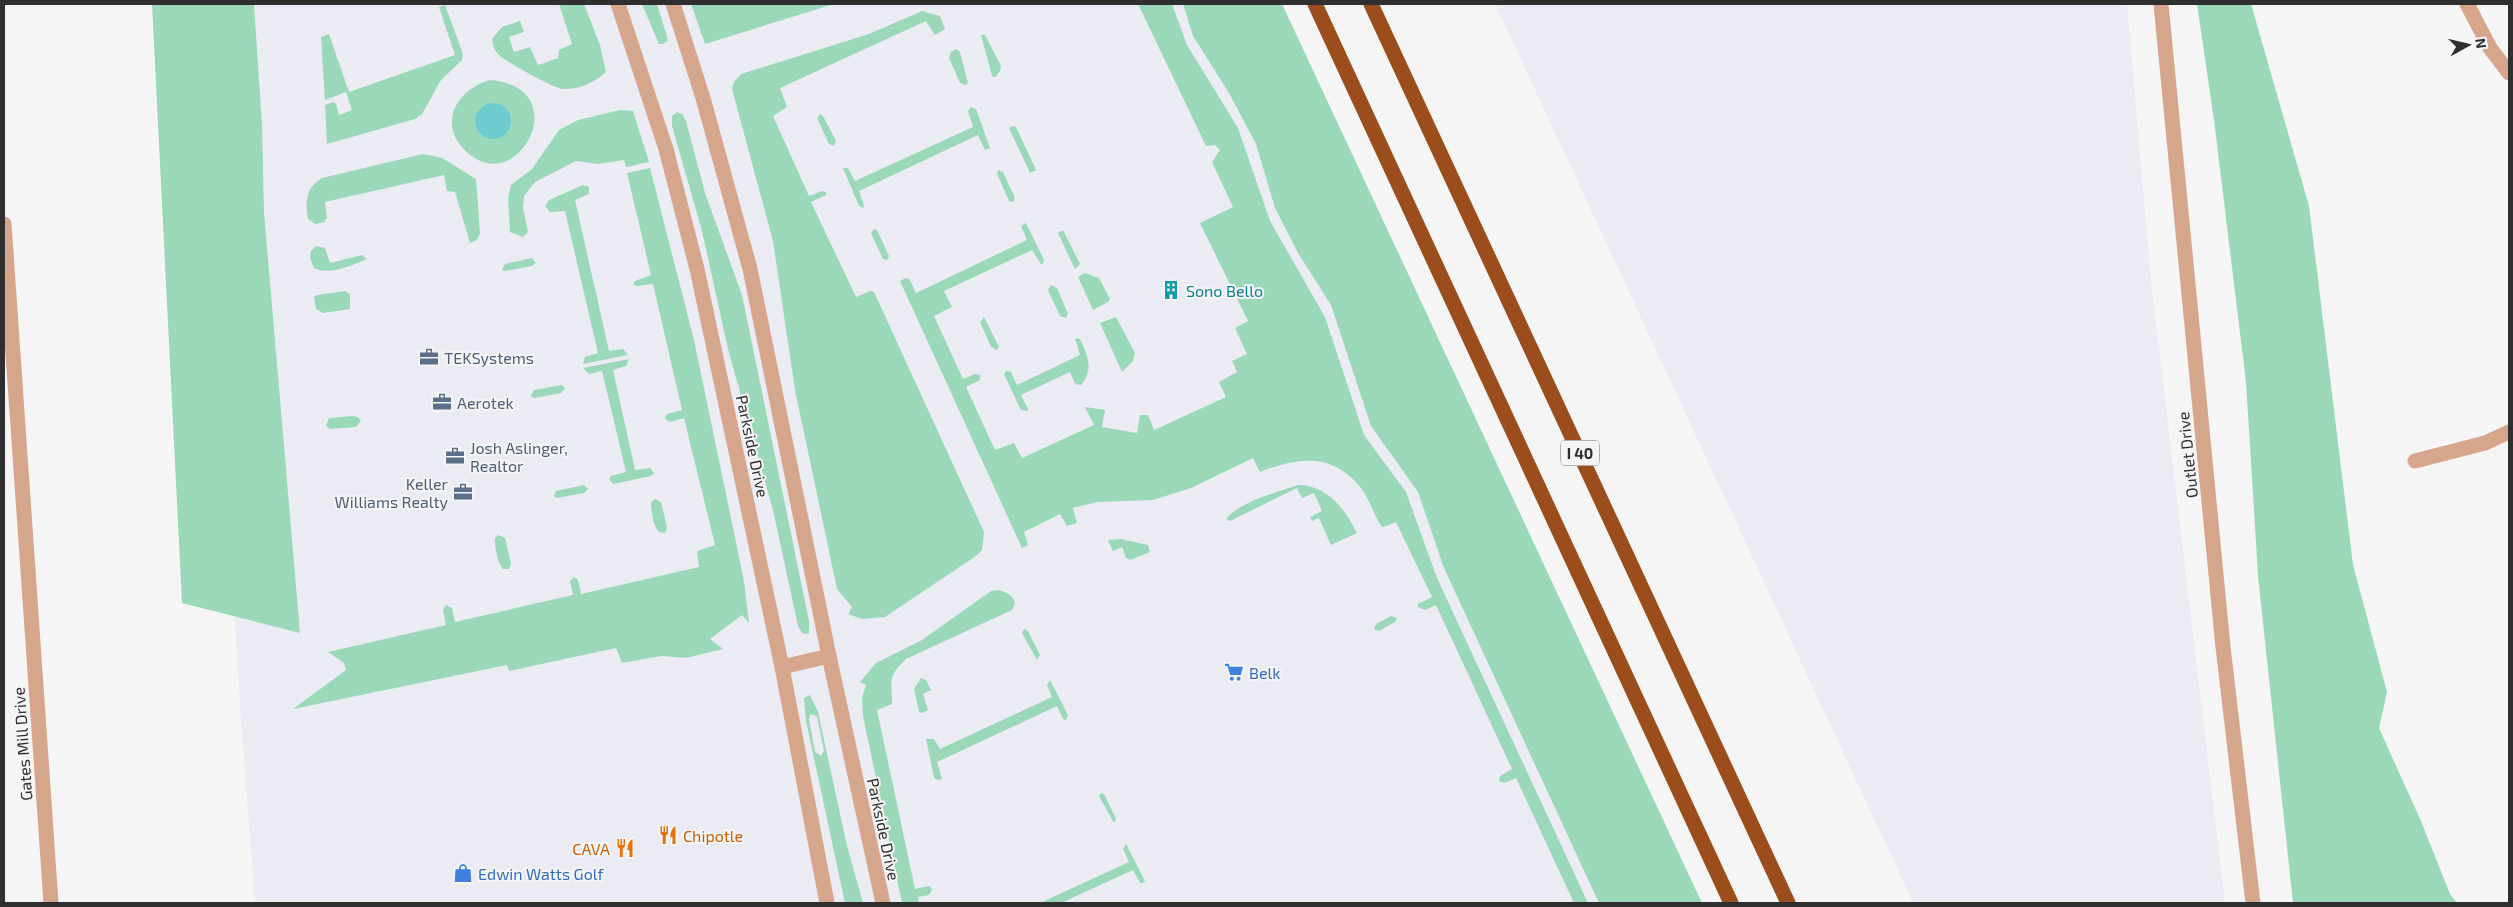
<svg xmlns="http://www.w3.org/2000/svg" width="2513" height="907" font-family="'Exo 2',sans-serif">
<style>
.built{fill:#ebebf4}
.green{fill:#9ad8b9;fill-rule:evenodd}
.water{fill:#6ecbcf}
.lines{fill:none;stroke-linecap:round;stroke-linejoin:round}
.minor{stroke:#d6a68c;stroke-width:15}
.tertiary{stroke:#d6a68c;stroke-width:15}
.motorway{stroke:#9b4e1c;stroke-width:15}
.labels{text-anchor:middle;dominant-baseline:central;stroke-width:4;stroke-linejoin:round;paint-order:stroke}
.shield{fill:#f5f5f6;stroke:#6a6a6b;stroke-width:1}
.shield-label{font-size:15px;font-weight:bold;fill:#2f2f30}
.culture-label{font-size:16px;fill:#0d838f;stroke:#f5f5f6;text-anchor:start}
.service-label{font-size:16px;fill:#4e5e75;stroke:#f5f5f6;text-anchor:start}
.street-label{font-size:16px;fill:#2f2f30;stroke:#f5f5f6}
.shop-label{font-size:16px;fill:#366cbe;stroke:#f5f5f6;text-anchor:start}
.food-label{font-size:16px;fill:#c56008;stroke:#f5f5f6;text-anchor:start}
</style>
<rect width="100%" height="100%" fill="#f5f5f6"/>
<g class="built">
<polygon points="196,4 1196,4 1616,903 255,903 241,719"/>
<polygon points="1495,4 2127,4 2151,281 2225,903 1913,903"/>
</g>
<g class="green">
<polygon points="152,4 254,4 262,126 264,212 300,633 182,603"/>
<path d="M559 4H584L600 45 606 72C595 82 579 90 563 89 555 89 502 60 498 54 494 50 493 45 492 39L502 27 520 21 524 32 509 37 514 52 530 47 538 65 558 58 559 50 572 44Z"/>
<polygon points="642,4 657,4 668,40 663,44 659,44"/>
<polygon points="691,4 834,4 705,44"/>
<path d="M1138 4H1172L1187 45 1238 128 1270 221 1325 317 1364 435 1406 492 1437 578 1588 903H1574L1516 778 1504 783 1499 781 1500 776 1512 769 1436 605 1425 610 1418 607V604L1432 597 1396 522 1383 527 1381 526C1374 514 1369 499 1361 488 1333 452 1298 457 1260 472L1253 458 1191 488 1153 500 1097 502 1073 508 1077 523 1067 526 1060 514 1024 532 1028 545 1022 548 900 281 906 278 910 280 916 293 1027 240 1021 226 1025 223 1027 225 1044 260 1043 264H1041L1032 250 944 291 952 307 934 316 963 379 975 374 980 375V380L966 387 995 450 1014 443 1022 458 1094 425 1085 407 1105 410 1102 427 1137 433 1140 415H1148L1154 430 1226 397 1219 382 1237 372 1232 361 1247 354 1235 328 1248 321 1200 223 1233 207 1212 162 1220 150 1215 145 1206 146Z"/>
<polygon points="1183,4 1282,4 1702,903 1599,903 1444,568 1418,492 1371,426 1331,305 1298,253 1275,208 1256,144 1229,93 1193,36"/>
<polygon points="2197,4 2251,4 2309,206 2353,565 2387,692 2379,728 2421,821 2450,894 2457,903 2293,903 2258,576 2246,382 2214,120"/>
<polygon points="445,5 463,54 462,60 441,80 422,114 415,119 327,144 325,105 333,102 336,104 339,115 352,110 346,92 325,100 321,37 329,34 349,92 455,55 439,7"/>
<polygon points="922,11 940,16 945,29 935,35 926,21 780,88 787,107 773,116 809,196 822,191 826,192 826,195 811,202 856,297 870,291 874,292 984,532 982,550 976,556 885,617 862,619 848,614 852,607 837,589 795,390 773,241 732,89 734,82 741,74 869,34"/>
<polygon points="985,35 1001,66 1000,71 995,77 992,76 981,35"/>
<polygon points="956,49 960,52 968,83 966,85 960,83 949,58 951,52"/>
<path d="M490 80C580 87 514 207 462 147 438 120 460 88 490 80Z"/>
<polygon points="971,107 976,109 990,148 985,150 978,135 859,191 864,205 863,208 859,206 843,168 848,168 855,181 973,127 968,111"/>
<polygon points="620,110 633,111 649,162 626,167 624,160 598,164 576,161 535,182 524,196 523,208 528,232 523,237 510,232 508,198 511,185 532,169 559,130 578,120"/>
<polygon points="677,112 682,114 686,121 705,193 742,295 809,621 809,634 802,633 798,626 773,510 728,349 702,231 672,126 672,116"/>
<polygon points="820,114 823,116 836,141 834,146 829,144 817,118"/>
<polygon points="1013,126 1016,127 1036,170 1030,173 1009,128"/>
<path d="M423 154 442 158 476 179 480 233 477 240 470 243 455 192 447 191 444 175 325 202 327 218 324 222 315 224 308 219C305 200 306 188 322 178Z"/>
<polygon points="650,168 694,340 744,581 749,623 742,615 710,639 723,649 686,658 662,656 622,663 616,648 509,671 507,665 293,709 346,670 344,663 328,652 446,625 443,610 446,605 452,608 455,622 573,595 570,581 574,577 578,580 581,594 699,567 697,551 715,545 684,418 670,422 665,419 667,414 682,410 653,284 637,286 633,284 635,281 651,275 627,173"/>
<polygon points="999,170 1003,172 1015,198 1013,202 1009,201 998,176 997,172"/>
<polygon points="583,185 589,187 589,194 575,200 609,351 623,349 628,355 583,364 585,357 598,353 565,211 550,212 545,206 549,200"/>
<polygon points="874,229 877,230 889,256 887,260 883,259 871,233"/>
<polygon points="1063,230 1080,264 1075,269 1058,233"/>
<path d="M316 246 325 248 330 263 362 255 367 259C353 265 329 276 314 268L310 258 311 251Z"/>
<polygon points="532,258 536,263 532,266 505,271 502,270 505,264"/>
<polygon points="1085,273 1099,278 1110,299 1108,302 1093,310 1078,277"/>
<polygon points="1051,285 1057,288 1068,314 1066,318 1060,316 1048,290"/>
<polygon points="345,291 350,294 350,309 323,313 316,309 314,297 317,295"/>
<polygon points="984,317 999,347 997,350 991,347 980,322"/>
<polygon points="1116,317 1135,353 1133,361 1122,372 1100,323"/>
<path d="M1075 338 1080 339C1088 357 1094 369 1081 385L1075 384 1070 372 1021 395 1028 409 1027 411 1021 410 1004 374 1006 371 1011 372 1017 385 1080 355Z"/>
<polygon points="629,359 626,366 613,370 635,470 650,468 654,473 651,476 613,484 609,479 611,476 626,472 602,371 589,374 583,368"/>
<polygon points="561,385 565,388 561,393 534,398 531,396 534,390"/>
<polygon points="353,416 358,417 361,421 356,427 330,429 326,426 329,418"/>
<polygon points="584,485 588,489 584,493 557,498 554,496 556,491"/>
<path d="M1298 485C1327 485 1345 509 1357 533L1331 545 1319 518 1312 521 1310 517 1322 511 1314 493 1302 498 1297 488 1230 521 1226 519C1239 502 1278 492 1298 485Z"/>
<path d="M655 499 661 502 667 527 665 533 659 532C653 526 651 511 651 502Z"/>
<path d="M498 535 505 538 511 563 509 569H503C497 562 495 547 495 538Z"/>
<polygon points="1121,539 1148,545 1150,552 1130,560 1126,558 1122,547 1113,551 1108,540"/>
<path d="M998 590C1006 592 1013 595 1015 603L1012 610 906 659C887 677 892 681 892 704L877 710 915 889 930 886 932 890 929 895 918 897 919 903H902L863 716 862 697 866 685 860 682 876 663 922 640 991 591Z"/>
<polygon points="1391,616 1397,618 1395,622 1379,631 1374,629 1376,624"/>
<polygon points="1024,629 1028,631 1040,655 1037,660 1022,633"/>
<polygon points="921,678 926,680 931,690 923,694 928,710 922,713 919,712 914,689"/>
<polygon points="1050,680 1068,715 1066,720 1063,719 1057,706 937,762 942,779 938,780 934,778 926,739 934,739 940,749 1052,697 1047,685"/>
<path d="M810 695 818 712 847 846 863 903H845L806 721 804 698ZM810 714 817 716 824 751 821 756 815 752 809 719Z"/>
<polygon points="1101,793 1104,794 1116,819 1114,823 1099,796"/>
<polygon points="1126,844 1145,881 1143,883 1140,883 1133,870 1061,903 1040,903 1129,862 1123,849"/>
</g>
<circle class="water" cx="493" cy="121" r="18"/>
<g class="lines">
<g class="minor">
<polyline points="2467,4 2490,48 2509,73"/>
<polyline points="4,224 51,903"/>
<polyline points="2415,461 2485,443 2509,432"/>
</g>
<g class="tertiary">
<polyline points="618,4 666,149 697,269 782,667 827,903"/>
<polyline points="673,4 703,98 750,269 829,656 883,903"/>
<polyline points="2161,4 2223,647 2253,903"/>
<polyline points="782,667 829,656"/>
</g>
<g class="motorway">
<polyline points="1315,4 1731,903"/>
<polyline points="1371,4 1788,903"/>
</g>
</g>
<defs>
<g id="building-bare" transform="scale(1.5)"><path d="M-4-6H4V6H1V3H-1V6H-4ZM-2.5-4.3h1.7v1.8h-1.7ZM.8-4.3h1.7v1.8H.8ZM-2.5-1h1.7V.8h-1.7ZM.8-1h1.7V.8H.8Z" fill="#0f9aa8" stroke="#f5f5f6" stroke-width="2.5" paint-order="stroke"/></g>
<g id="office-bare" transform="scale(1.5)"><path d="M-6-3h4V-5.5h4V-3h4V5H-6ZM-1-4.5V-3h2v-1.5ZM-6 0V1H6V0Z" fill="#5c6f8a" stroke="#f5f5f6" stroke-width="2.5" paint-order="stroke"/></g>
<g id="supermarket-bare" transform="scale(1.5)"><path d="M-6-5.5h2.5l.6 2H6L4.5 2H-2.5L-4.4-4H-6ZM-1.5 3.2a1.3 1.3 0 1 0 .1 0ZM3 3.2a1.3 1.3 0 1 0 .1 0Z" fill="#3f7fe0" stroke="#f5f5f6" stroke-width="2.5" paint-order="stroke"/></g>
<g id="restaurant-bare" transform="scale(1.5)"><path d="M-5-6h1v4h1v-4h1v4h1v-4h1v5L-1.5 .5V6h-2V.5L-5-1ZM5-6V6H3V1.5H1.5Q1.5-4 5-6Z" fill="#e8710a" stroke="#f5f5f6" stroke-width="2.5" paint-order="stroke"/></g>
<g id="shop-bare" transform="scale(1.5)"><path d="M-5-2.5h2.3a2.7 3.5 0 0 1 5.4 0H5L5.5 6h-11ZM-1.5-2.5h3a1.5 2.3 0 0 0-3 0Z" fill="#3f7fe0" stroke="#f5f5f6" stroke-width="2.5" paint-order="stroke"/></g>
</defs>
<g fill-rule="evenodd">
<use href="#building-bare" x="1171" y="290"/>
<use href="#office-bare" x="429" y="357"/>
<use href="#office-bare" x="442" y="402"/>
<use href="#office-bare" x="455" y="456"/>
<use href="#office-bare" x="463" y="492"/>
<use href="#supermarket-bare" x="1234" y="672"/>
<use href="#restaurant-bare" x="668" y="835"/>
<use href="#restaurant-bare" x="625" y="848"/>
<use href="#shop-bare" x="463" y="873"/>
</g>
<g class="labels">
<rect class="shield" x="1561" y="440.5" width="38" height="25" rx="4"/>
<g class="shield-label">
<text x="1580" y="453">I 40</text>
</g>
<g class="culture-label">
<text x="1186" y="290">Sono Bello</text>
</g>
<g class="service-label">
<text x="444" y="357">TEKSystems</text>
<text x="457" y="402">Aerotek</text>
<text x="470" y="447">Josh Aslinger,<tspan x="470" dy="18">Realtor</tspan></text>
<text x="448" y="483" text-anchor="end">Keller<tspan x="448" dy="18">Williams Realty</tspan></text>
</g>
<g class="street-label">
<text transform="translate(753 446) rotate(78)">Parkside Drive</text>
<text transform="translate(2187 455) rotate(-96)">Outlet Drive</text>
<text transform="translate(22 744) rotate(-94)">Gates Mill Drive</text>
<text transform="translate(884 829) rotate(78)">Parkside Drive</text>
</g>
<g class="shop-label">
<text x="1249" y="672">Belk</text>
<text x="478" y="873">Edwin Watts Golf</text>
</g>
<g class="food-label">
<text x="683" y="835">Chipotle</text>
<text x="610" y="848" text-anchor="end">CAVA</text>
</g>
</g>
<rect width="2513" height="907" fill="none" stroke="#2f2f30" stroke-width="10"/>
<g transform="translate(2468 45) rotate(82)" stroke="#f5f5f6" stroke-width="4" paint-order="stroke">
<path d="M0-4L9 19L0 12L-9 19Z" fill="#2f2f30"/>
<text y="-8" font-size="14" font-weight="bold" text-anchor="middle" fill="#2f2f30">N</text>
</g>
</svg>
